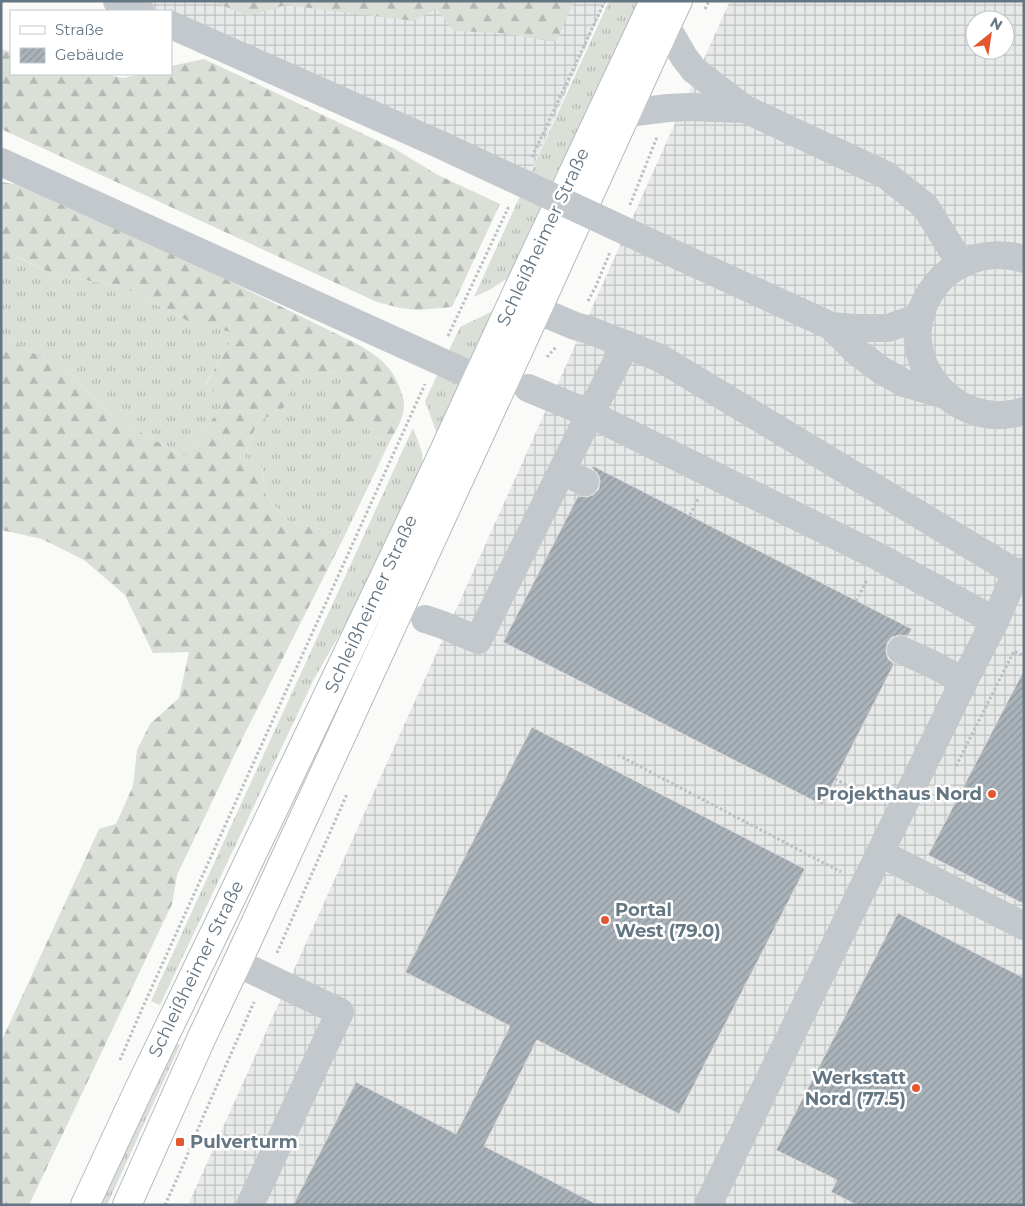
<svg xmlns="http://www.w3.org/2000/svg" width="1025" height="1206" font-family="Montserrat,sans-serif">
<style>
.industrial{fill:url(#industrial-grid);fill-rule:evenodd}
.grass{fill:url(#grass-tufts)}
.forest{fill:url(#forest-firs)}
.building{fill:url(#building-hatch);stroke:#dcdcda}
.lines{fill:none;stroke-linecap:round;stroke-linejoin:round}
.major-casing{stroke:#b5babe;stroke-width:30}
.path{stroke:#bbbfc2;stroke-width:3;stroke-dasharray:2.5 2.5;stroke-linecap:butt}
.minor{stroke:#c3c8cc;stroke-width:28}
.major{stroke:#fff;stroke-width:28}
.minor-bridge{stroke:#c3c8cc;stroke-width:28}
.poi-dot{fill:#e4572e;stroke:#fff;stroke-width:2}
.labels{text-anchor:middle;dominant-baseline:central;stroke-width:5;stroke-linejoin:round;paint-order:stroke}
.street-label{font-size:18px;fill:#657683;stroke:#fff}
.poi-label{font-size:18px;font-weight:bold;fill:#657683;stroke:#fff;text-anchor:end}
</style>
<defs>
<pattern id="industrial-grid" width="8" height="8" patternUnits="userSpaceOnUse" patternTransform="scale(1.25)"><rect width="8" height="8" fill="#e8e9e9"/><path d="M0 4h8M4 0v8" fill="none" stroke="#c0c1c2"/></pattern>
<pattern id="grass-tufts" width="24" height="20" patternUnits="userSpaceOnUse" patternTransform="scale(1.25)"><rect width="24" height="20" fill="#dadfd7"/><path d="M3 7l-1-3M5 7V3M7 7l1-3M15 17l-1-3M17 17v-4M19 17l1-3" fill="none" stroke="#b4b9b4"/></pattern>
<pattern id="forest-firs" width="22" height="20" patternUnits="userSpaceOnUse" patternTransform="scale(1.25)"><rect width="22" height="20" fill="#dadfd7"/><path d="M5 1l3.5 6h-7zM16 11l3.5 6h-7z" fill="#b4b9b4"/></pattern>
<pattern id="building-hatch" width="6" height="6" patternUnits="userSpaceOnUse" patternTransform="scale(1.25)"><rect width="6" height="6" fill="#aab3b9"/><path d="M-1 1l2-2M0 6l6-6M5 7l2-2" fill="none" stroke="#8e969c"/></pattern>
</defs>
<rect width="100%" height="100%" fill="#fafaf8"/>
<g class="industrial">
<polygon points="129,1 606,1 529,176 171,20 171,11 152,11"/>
<path d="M730 1H1024V1205H188ZM975 20H1005V50H975Z"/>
</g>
<g class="grass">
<polygon points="609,1 643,1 510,277 489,290 474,297"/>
<polygon points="17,257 53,274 123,287 192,323 236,332 206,383 225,402 185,457 111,416 69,372 1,336 1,273"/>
<polygon points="493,311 498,318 437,434 425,401 460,327"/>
<polygon points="328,372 349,374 332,400 373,416 369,437 390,441 345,535 289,521 266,497 262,468 244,457 257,423 286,406 292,376"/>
<polygon points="413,428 422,452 423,470 359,601 314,679 160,1005 151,1001"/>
<polygon points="173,1042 180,1045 107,1205 99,1205"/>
</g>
<g class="forest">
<polygon points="212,1 434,1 437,2 448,1 574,1 556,42 501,33 454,31 436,9 414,21 286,5 248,16"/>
<polygon points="1,49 11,52 11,74 106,74 123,78 141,74 171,74 171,66 204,59 395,149 436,174 500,204 452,307 418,310 400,308 377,302 1,129"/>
<path d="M1 182 20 185 211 272 359 345C377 356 391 365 399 386 401 391 404 399 404 405 404 418 396 430 390 441L369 437 373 416 352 429 330 417 332 400 348 374 328 372 293 376 286 406 257 423 244 457 262 468 266 497 289 521 345 535 245 733 177 875 172 904 29 1205H1V1042L99 829 116 824 133 786 137 750 150 724 179 698 189 652 153 653 125 595 84 560 42 539 1 530V336L69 372 111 416 185 457 225 402 206 384 235 333 192 323 123 287 53 274 18 257 1 273Z"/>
</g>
<g class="building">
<polygon points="593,466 912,629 908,636 899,635 892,637 887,643 886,652 888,659 894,664 822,805 503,642 578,496 587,497 593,495 599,489 600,480 598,474 592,468"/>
<polygon points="1024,670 1024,904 928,855"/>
<polygon points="532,727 805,869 679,1114 537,1040 484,1146 598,1205 293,1205 356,1082 456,1134 510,1026 405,972"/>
<polygon points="898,913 1024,978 1024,1205 857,1205 831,1192 837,1180 776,1150"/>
</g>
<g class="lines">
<g class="major-casing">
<g id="major">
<polyline points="85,1205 139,1089 227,907 437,466 525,275 654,1"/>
<polyline points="127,1205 202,1037 237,963 537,310 666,26 678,1"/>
</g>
</g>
<g class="path">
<polyline points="705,9 709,1"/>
<polyline points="532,157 605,1"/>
<polyline points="630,205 657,137"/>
<polyline points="588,301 596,286 610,252"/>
<polyline points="448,336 509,206"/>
<polyline points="547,357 556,347"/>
<polyline points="690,515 699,497"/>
<polyline points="856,601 867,580"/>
<polyline points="618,755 841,872"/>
<polyline points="956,766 1014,651 1024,656"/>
<polyline points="835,779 877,801"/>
<polyline points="277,953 347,794"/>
<polyline points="120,1060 142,1009 425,384"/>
<polyline points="165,1205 184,1163 203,1117 254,1002"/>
</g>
<g class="minor">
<polyline points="117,1 140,11"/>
<polyline points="171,25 441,145"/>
<polyline points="666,26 684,57 694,70 745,109 886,175 925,206 961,264"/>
<polyline points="627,113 668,108 690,107 745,109"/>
<polyline points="1,162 477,378"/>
<polyline points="681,257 831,326 857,352 881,370 904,383 945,395"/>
<path d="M1024 259C1004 253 982 254 964 263 950 269 938 280 930 293 890 356 954 434 1024 411"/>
<polyline points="537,310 575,326 589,330 660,358 1016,573"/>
<polyline points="831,326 856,328 888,328 920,317"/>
<polyline points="626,344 590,414 879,557 995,621"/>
<polyline points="562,471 585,482"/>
<polyline points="425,619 443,625 478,640 590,414 528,388"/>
<polyline points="901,650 930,663 964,681 995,621 1016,573 1024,571"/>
<polyline points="880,853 1024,926"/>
<polyline points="237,963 340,1012 250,1205"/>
<polyline points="708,1205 964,681"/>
</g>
<use href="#major" class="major"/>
<polyline class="minor-bridge" points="441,145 681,257"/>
</g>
<g class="poi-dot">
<circle cx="992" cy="794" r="5"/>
<circle cx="605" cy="920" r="5"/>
<circle cx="916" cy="1088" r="5"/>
<rect x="175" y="1137" width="10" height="10" rx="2.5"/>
</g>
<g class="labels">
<g class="street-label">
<text transform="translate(543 237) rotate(-65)">Schleißheimer Straße</text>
<text transform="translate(371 604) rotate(-65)">Schleißheimer Straße</text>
<text transform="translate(196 969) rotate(-64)">Schleißheimer Straße</text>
</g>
<g class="poi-label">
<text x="982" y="794">Projekthaus Nord</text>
<text x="615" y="910" text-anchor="start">Portal<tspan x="615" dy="21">West (79.0)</tspan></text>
<text x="906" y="1078">Werkstatt<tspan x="906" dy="21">Nord (77.5)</tspan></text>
<text x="190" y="1142" text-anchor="start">Pulverturm</text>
</g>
</g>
<rect width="1025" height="1206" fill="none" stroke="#657683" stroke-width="5"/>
<rect x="10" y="10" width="162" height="65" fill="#ffffff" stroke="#c1c8cd"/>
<rect x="20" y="26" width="25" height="8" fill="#ffffff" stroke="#c1c8cd"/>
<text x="55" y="35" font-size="15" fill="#657683">Straße</text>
<rect x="20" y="48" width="25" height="15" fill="url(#building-hatch)" stroke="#c1c8cd"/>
<text x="55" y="60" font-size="15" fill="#657683">Gebäude</text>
<g transform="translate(990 35) rotate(30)"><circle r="24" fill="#ffffff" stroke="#c1c8cd"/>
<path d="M0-4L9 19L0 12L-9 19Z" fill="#e4572e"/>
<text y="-8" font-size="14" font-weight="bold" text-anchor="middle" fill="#657683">N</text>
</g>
</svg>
